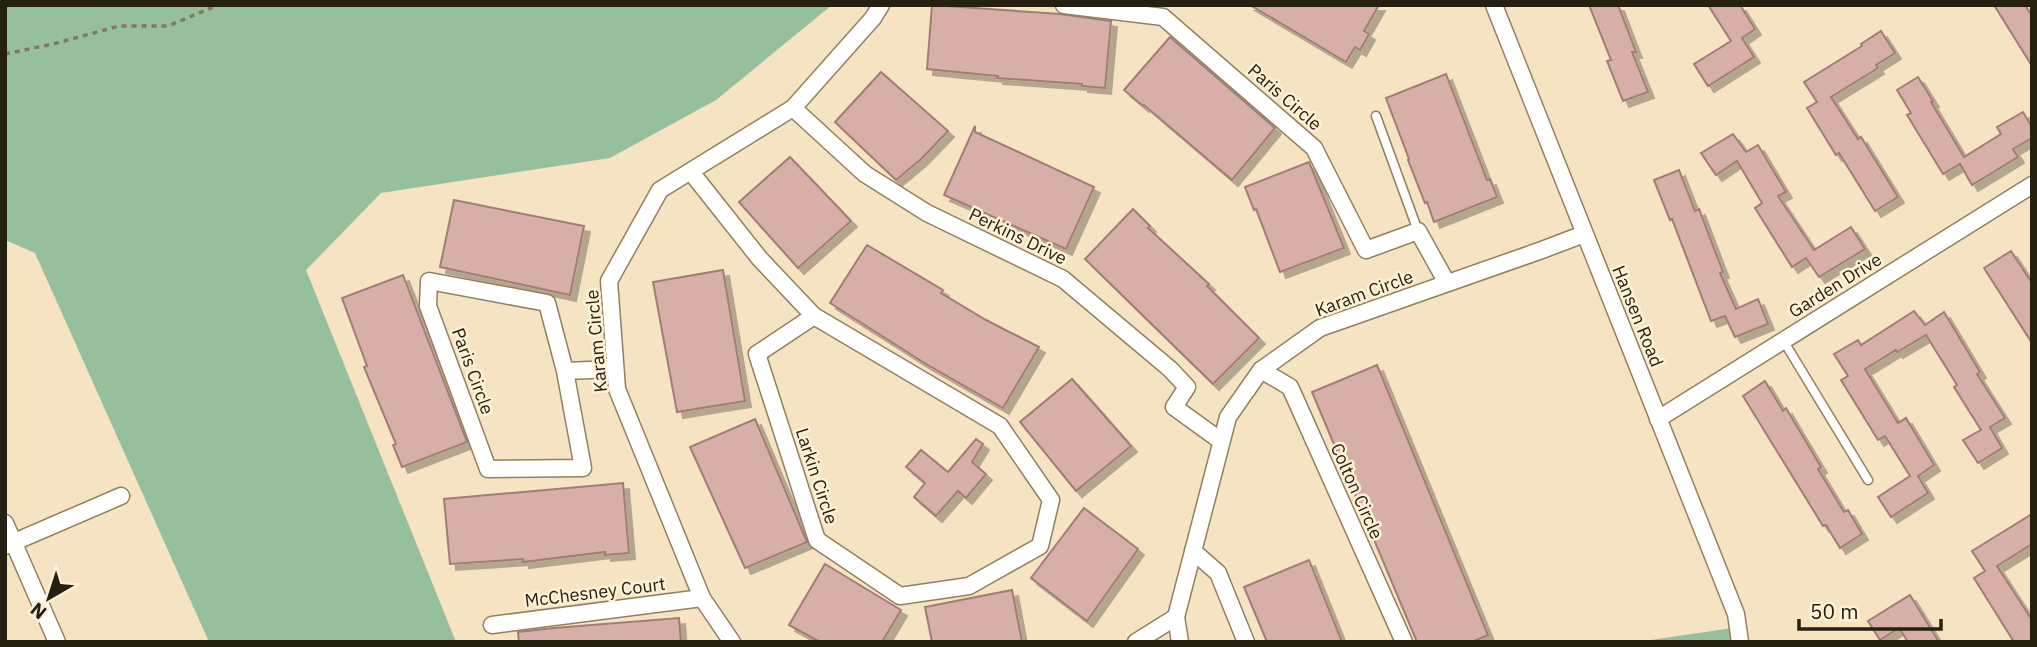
<svg xmlns="http://www.w3.org/2000/svg" width="2037" height="647" font-family="'IBM Plex Sans',sans-serif">
<style>
.forest{fill:#96bf9e}
.building{fill:#d7afa8;stroke:#a27c76;stroke-width:2;filter:url(#shadow)}
.lines{fill:none;stroke-linecap:round;stroke-linejoin:round}
.lane-casing{stroke:#918162;stroke-width:11}
.street-casing{stroke:#918162;stroke-width:19}
.path{stroke:#847862;stroke-width:3.5;stroke-dasharray:5 5;stroke-linecap:butt}
.lane{stroke:#fff;stroke-width:8}
.street{stroke:#fff;stroke-width:16}
.labels{text-anchor:middle;dominant-baseline:central;stroke-width:5;stroke-linejoin:round;paint-order:stroke}
.street-label{font-size:18px;fill:#262013;stroke:#fff1d6}
</style>
<defs>
<filter id="shadow"><feDropShadow dx="6" dy="6" stdDeviation="0" flood-color="#0004"/></filter>
</defs>
<rect width="100%" height="100%" fill="#f5e3c1"/>
<g class="forest">
<polygon points="5,5 832,5 716,100 610,158 381,193 306,270 456,642 209,642 35,253 5,240"/>
<polygon points="1739,627 1743,642 1643,642 1644,641"/>
</g>
<g class="building">
<polygon points="932,5 1060,14 1111,21 1105,88 1082,86 1082,84 997,78 998,76 927,69"/>
<polygon points="1250,5 1379,5 1364,31 1369,34 1360,50 1355,47 1346,62"/>
<polygon points="1589,5 1618,5 1636,52 1632,52 1648,92 1623,101 1607,61 1611,60"/>
<polygon points="1708,5 1740,5 1755,29 1742,38 1754,57 1708,86 1694,64 1731,41"/>
<polygon points="1994,5 2025,5 2032,16 2032,66"/>
<polygon points="1881,31 1895,53 1876,65 1878,68 1831,97 1858,139 1861,137 1898,197 1875,211 1839,153 1836,155 1807,108 1817,102 1804,82 1862,46 1861,44"/>
<polygon points="1170,37 1275,128 1232,180 1144,105 1143,106 1124,90"/>
<polygon points="881,72 948,131 921,159 896,180 835,122"/>
<polygon points="1446,74 1487,180 1490,179 1497,197 1434,222 1427,202 1425,203 1408,160 1409,159 1386,98"/>
<polygon points="1918,77 1933,101 1931,102 1964,157 2001,134 1997,127 2023,112 2032,127 2032,138 2013,149 2018,157 1972,185 1960,164 1943,174 1907,115 1911,113 1897,90"/>
<polygon points="975,126 975,132 1094,187 1066,249 944,195"/>
<polygon points="1733,134 1746,152 1758,145 1786,192 1778,196 1814,250 1851,227 1865,249 1819,277 1806,258 1792,267 1755,208 1762,203 1737,161 1716,175 1701,153"/>
<polygon points="790,157 851,221 798,268 739,202"/>
<polygon points="1309,162 1344,248 1280,272 1256,209 1254,210 1245,187"/>
<polygon points="1679,170 1695,211 1699,209 1723,272 1720,273 1736,309 1758,299 1768,324 1735,337 1725,316 1711,321 1672,219 1670,220 1654,180"/>
<polygon points="454,200 584,226 570,295 440,267"/>
<polygon points="1133,209 1150,226 1148,228 1209,284 1207,286 1259,338 1213,384 1085,259"/>
<polygon points="867,245 943,290 941,293 986,320 1039,347 1003,408 926,364 830,303"/>
<polygon points="2011,251 2032,283 2032,343 1984,268"/>
<polygon points="723,270 745,401 677,412 653,282"/>
<polygon points="403,275 467,442 402,467 393,445 396,444 364,367 367,366 342,298"/>
<polygon points="1914,311 1925,325 1944,312 1980,372 1977,374 2005,418 1990,427 2002,448 1978,463 1963,440 1981,430 1954,387 1957,385 1926,335 1897,352 1896,350 1865,369 1898,423 1906,418 1934,465 1918,476 1928,493 1891,517 1878,497 1910,476 1885,436 1878,440 1841,380 1848,376 1834,354 1858,340 1861,345"/>
<polygon points="1377,365 1488,635 1472,642 1417,642 1312,392"/>
<polygon points="1072,379 1131,446 1076,491 1020,422"/>
<polygon points="1765,381 1783,411 1786,408 1821,467 1818,469 1844,512 1848,510 1862,534 1840,548 1826,525 1823,526 1743,396"/>
<polygon points="755,419 807,542 745,568 690,447"/>
<polygon points="976,439 983,444 972,462 986,474 966,498 958,491 936,516 914,497 925,483 906,467 921,450 948,472"/>
<polygon points="623,483 629,553 605,555 605,552 523,562 523,559 450,564 444,499"/>
<polygon points="1084,508 1138,549 1087,621 1031,578"/>
<polygon points="2032,514 2032,544 1997,566 2032,620 2032,642 2014,642 1974,578 1985,571 1972,551"/>
<polygon points="1309,560 1342,642 1267,642 1244,587"/>
<polygon points="825,564 901,610 882,642 820,642 789,625"/>
<polygon points="1012,590 1022,642 932,642 925,607"/>
<polygon points="1910,595 1939,642 1908,642 1899,628 1880,640 1868,621"/>
<polygon points="679,618 681,642 519,642 518,632 554,628"/>
</g>
<g class="lines">
<g class="lane-casing">
<g id="lane">
<polyline points="1376,116 1418,231"/>
<polyline points="1783,340 1868,480"/>
</g>
</g>
<g class="street-casing">
<g id="street">
<polyline points="1064,5 1163,17 1314,148 1366,250 1418,231 1447,283"/>
<polyline points="1494,5 1736,614 1740,642"/>
<polyline points="793,108 865,174 927,213 1063,279 1170,369 1187,387 1174,407 1221,441"/>
<polyline points="691,172 760,259 814,316 1000,426 1051,500 1040,546 969,586 900,596 817,540 757,354 814,316"/>
<polyline points="1261,370 1290,387 1404,642"/>
<polyline points="565,371 583,468 488,469 428,306 429,281 547,303 565,371 615,369"/>
<polyline points="1658,419 2032,185"/>
<polyline points="5,523 57,642"/>
<polyline points="5,546 121,496"/>
<polyline points="1193,551 1218,573 1246,642"/>
<polyline points="1176,617 1180,642"/>
<polyline points="492,625 702,598"/>
<polyline points="732,642 702,598 617,389 609,281 660,190 793,108 873,18 881,5"/>
<polyline points="1136,642 1176,617 1228,417 1261,370 1320,328 1542,250 1584,234"/>
</g>
</g>
<polyline class="path" points="5,54 53,44 119,26 168,26 218,5"/>
<use href="#lane" class="lane"/>
<use href="#street" class="street"/>
</g>
<g class="labels">
<g class="street-label">
<text transform="translate(1285 97) rotate(41)">Paris Circle</text>
<text transform="translate(1018 236) rotate(26)">Perkins Drive</text>
<text transform="translate(1835 285) rotate(-32)">Garden Drive</text>
<text transform="translate(1364 293) rotate(-20)">Karam Circle</text>
<text transform="translate(1638 316) rotate(68)">Hansen Road</text>
<text transform="translate(596 341) rotate(-95)">Karam Circle</text>
<text transform="translate(473 371) rotate(70)">Paris Circle</text>
<text transform="translate(817 476) rotate(72)">Larkin Circle</text>
<text transform="translate(1357 491) rotate(66)">Colton Circle</text>
<text transform="translate(595 592) rotate(-7)">McChesney Court</text>
</g>
</g>
<rect width="2037" height="647" fill="none" stroke="#262013" stroke-width="14"/>
<g transform="translate(49 598) rotate(219)" stroke="#fff1d6" stroke-width="5" paint-order="stroke">
<path d="M0-5L12 26L0 18L-12 26Z" fill="#262013"/>
<text y="-10" font-size="19" font-weight="bold" text-anchor="middle" fill="#262013">N</text>
</g>
<path d="M1799 619v10h142v-10" fill="none" stroke="#262013" stroke-width="3.5"/>
<text x="1810" y="619" font-size="21" fill="#262013" stroke="#fff1d6" stroke-width="5" paint-order="stroke">50 m</text>
</svg>
